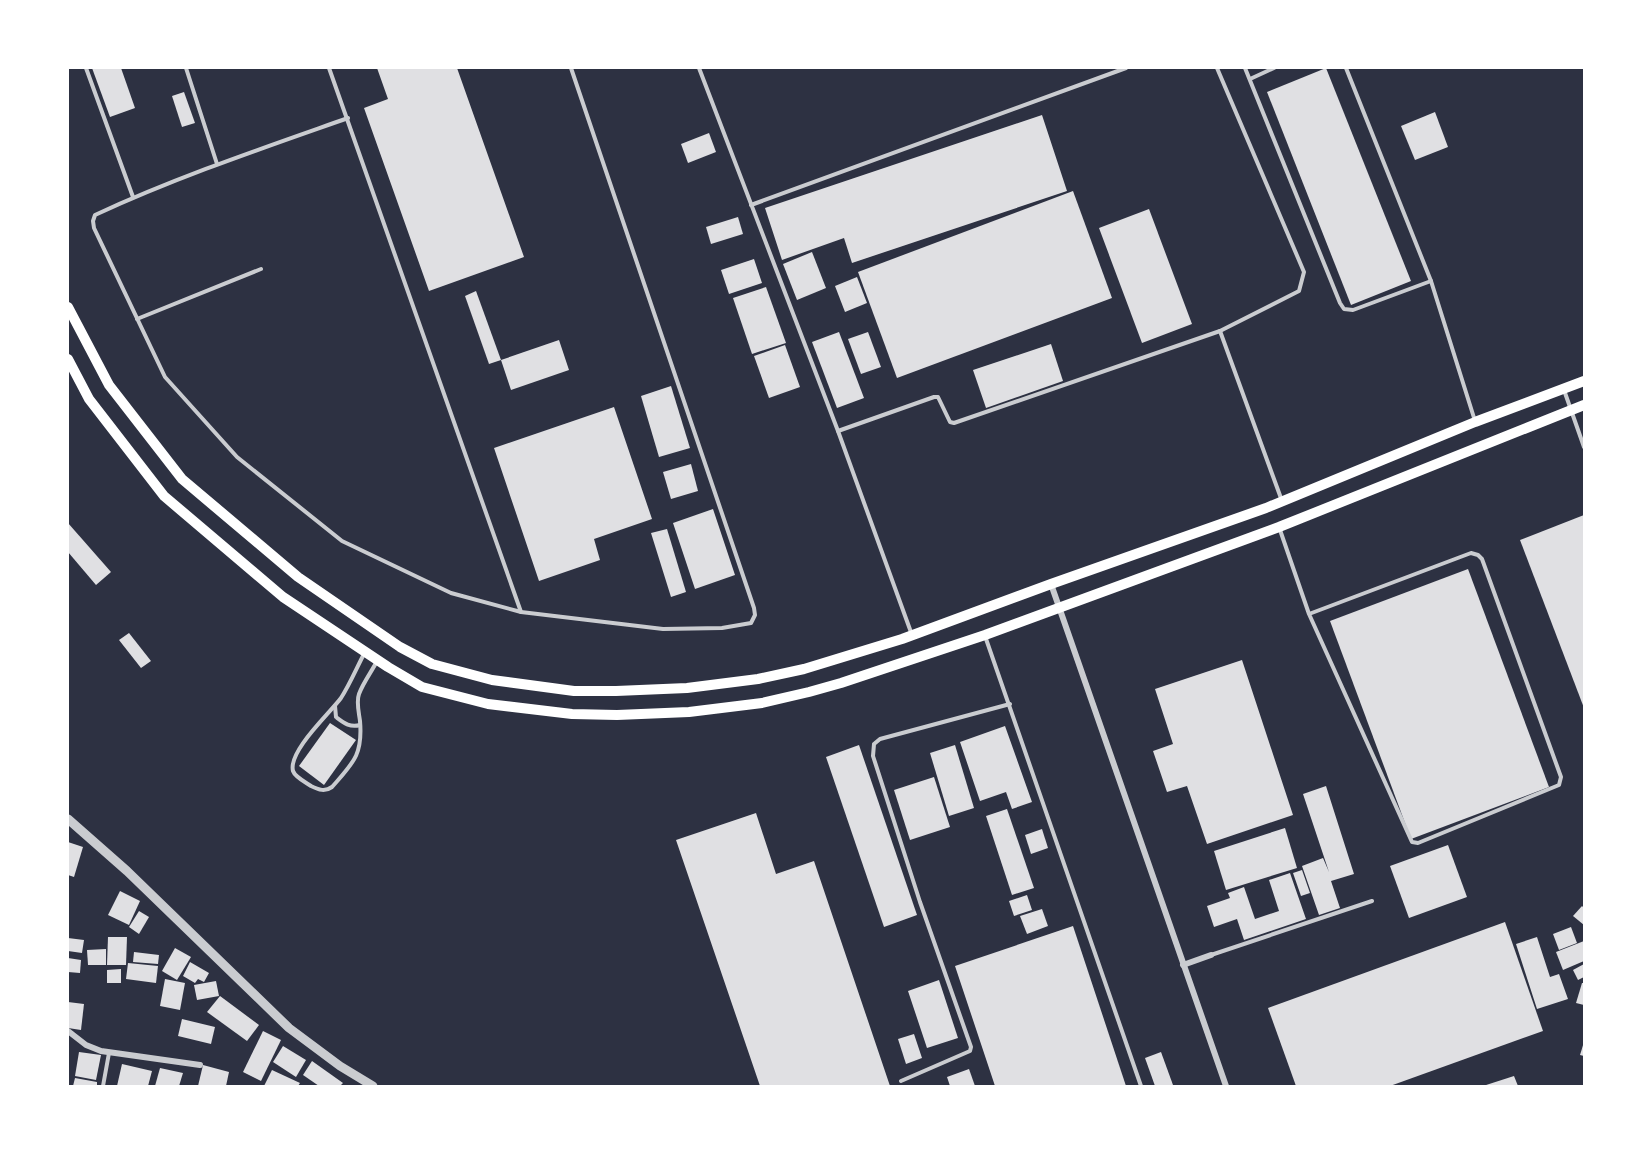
<svg xmlns="http://www.w3.org/2000/svg" width="1652" height="1154" font-family="'Open Sans',sans-serif">
<style>
.building{fill:#e0e0e3}
.lines{fill:none;stroke-linecap:round;stroke-linejoin:round}
.service{stroke:#caccd0;stroke-width:4}
.minor{stroke:#caccd0;stroke-width:6}
.tertiary{stroke:#caccd0;stroke-width:9}
.secondary{stroke:#fff;stroke-width:10}
</style>
<rect width="100%" height="100%" fill="#2d3142"/>
<g class="building">
<polygon points="92,68 121,68 135,108 110,117"/>
<polygon points="377,68 457,68 524,257 429,291 364,108 388,99"/>
<polygon points="1326,68 1411,281 1351,305 1267,92"/>
<polygon points="184,92 195,123 182,127 172,96"/>
<polygon points="1435,112 1448,147 1415,160 1401,126"/>
<polygon points="1042,115 1067,191 852,263 844,238 782,260 765,208"/>
<polygon points="709,133 716,152 688,163 681,144"/>
<polygon points="1073,191 1112,298 897,378 858,272"/>
<polygon points="1149,209 1192,324 1142,343 1099,228"/>
<polygon points="738,217 743,234 711,244 706,227"/>
<polygon points="812,252 826,288 797,300 783,264"/>
<polygon points="754,259 762,283 729,294 721,270"/>
<polygon points="857,277 867,303 845,312 835,286"/>
<polygon points="766,287 786,343 752,354 733,298"/>
<polygon points="476,291 501,360 489,364 465,296"/>
<polygon points="839,332 864,398 837,408 812,342"/>
<polygon points="868,332 881,367 861,374 848,339"/>
<polygon points="559,340 569,370 511,390 501,360"/>
<polygon points="1051,344 1063,381 986,408 973,370"/>
<polygon points="785,345 800,387 769,398 754,356"/>
<polygon points="671,386 690,448 659,457 641,396"/>
<polygon points="614,407 652,519 594,539 600,560 539,581 494,448"/>
<polygon points="691,464 698,491 671,499 663,472"/>
<polygon points="713,509 735,575 695,589 673,523"/>
<polygon points="1584,515 1584,708 1520,540"/>
<polygon points="68,523 111,572 96,585 68,552"/>
<polygon points="667,529 686,592 671,597 651,533"/>
<polygon points="1468,569 1549,787 1411,839 1330,621"/>
<polygon points="129,633 151,661 141,668 119,640"/>
<polygon points="1242,660 1293,815 1207,844 1187,786 1167,792 1153,751 1173,744 1155,689"/>
<polygon points="330,723 356,740 324,785 299,766"/>
<polygon points="1005,726 1032,802 1012,809 1006,792 980,801 960,742"/>
<polygon points="859,745 917,915 884,927 826,757"/>
<polygon points="955,745 974,808 949,816 930,753"/>
<polygon points="934,777 950,827 910,840 894,790"/>
<polygon points="1326,786 1354,874 1331,881 1340,908 1319,915 1302,866 1323,858 1329,872 1303,794"/>
<polygon points="1007,809 1034,888 1012,895 986,816"/>
<polygon points="756,813 776,874 814,861 890,1086 760,1086 676,840"/>
<polygon points="1285,828 1297,868 1226,890 1214,851"/>
<polygon points="1042,829 1048,848 1031,854 1025,835"/>
<polygon points="68,842 83,847 74,877 68,875"/>
<polygon points="1448,845 1467,897 1409,918 1390,866"/>
<polygon points="1302,870 1310,893 1301,896 1293,873"/>
<polygon points="1290,873 1306,919 1244,940 1237,919 1214,927 1207,906 1230,898 1228,893 1244,887 1255,919 1279,911 1269,880"/>
<polygon points="120,891 140,901 129,925 108,915"/>
<polygon points="1027,895 1032,910 1014,916 1009,901"/>
<polygon points="1582,906 1584,908 1584,925 1573,916"/>
<polygon points="1042,909 1048,926 1027,934 1020,916"/>
<polygon points="139,911 149,917 139,934 129,927"/>
<polygon points="1505,922 1543,1031 1390,1086 1296,1086 1268,1008"/>
<polygon points="1073,926 1126,1086 995,1086 955,966"/>
<polygon points="1571,927 1577,943 1559,950 1553,934"/>
<polygon points="108,937 127,937 126,965 107,965"/>
<polygon points="1537,937 1550,977 1559,974 1568,999 1537,1009 1516,944"/>
<polygon points="68,938 84,940 82,953 68,951"/>
<polygon points="1584,941 1584,961 1563,970 1556,952"/>
<polygon points="175,948 191,957 177,980 162,971"/>
<polygon points="106,949 106,965 88,965 87,950"/>
<polygon points="134,952 159,955 158,964 133,962"/>
<polygon points="68,958 81,960 80,973 68,972"/>
<polygon points="190,962 209,973 204,982 198,979 195,983 183,976"/>
<polygon points="128,963 158,966 156,983 126,979"/>
<polygon points="1584,964 1584,977 1578,980 1573,970"/>
<polygon points="121,969 121,983 107,983 107,970"/>
<polygon points="165,979 185,983 180,1010 160,1006"/>
<polygon points="939,980 958,1038 927,1048 908,991"/>
<polygon points="216,981 219,996 197,1000 194,985"/>
<polygon points="1582,983 1584,983 1584,1005 1576,1003"/>
<polygon points="220,996 259,1025 247,1041 207,1012"/>
<polygon points="68,1002 84,1004 81,1030 68,1028"/>
<polygon points="182,1019 215,1027 211,1044 178,1036"/>
<polygon points="263,1031 281,1040 261,1081 243,1072"/>
<polygon points="914,1034 922,1058 906,1064 898,1039"/>
<polygon points="1584,1042 1584,1056 1580,1055"/>
<polygon points="283,1046 306,1060 296,1077 273,1062"/>
<polygon points="79,1052 101,1055 96,1080 75,1076"/>
<polygon points="1161,1052 1173,1085 1168,1086 1155,1086 1145,1058"/>
<polygon points="312,1061 343,1083 340,1086 319,1086 303,1075"/>
<polygon points="122,1064 152,1071 148,1086 117,1086"/>
<polygon points="203,1065 229,1072 226,1086 198,1086"/>
<polygon points="160,1068 183,1073 179,1086 155,1086"/>
<polygon points="969,1069 975,1086 950,1086 947,1077"/>
<polygon points="272,1070 300,1083 298,1086 264,1086"/>
<polygon points="1514,1076 1518,1086 1483,1086"/>
<polygon points="75,1078 97,1082 97,1086 73,1086"/>
</g>
<g class="lines">
<g class="service">
<polyline points="86,68 133,197"/>
<polyline points="186,68 217,164"/>
<polyline points="329,68 521,612"/>
<polyline points="699,68 838,431 912,635"/>
<polyline points="1245,68 1340,303 1344,309 1353,310 1431,281"/>
<polyline points="1346,68 1431,281 1475,421"/>
<polyline points="1250,79 1274,68"/>
<path d="M348 118C263 148 177 177 95 215L93 221 94 228 165 377 237 457 342 541 451 593 521 612 663 629 722 628 751 623 755 615 754 608 571 68"/>
<polyline points="751,205 1126,68"/>
<polyline points="137,319 261,269"/>
<polyline points="1220,331 1282,501"/>
<polyline points="1564,390 1584,447"/>
<polyline points="838,431 934,397 938,397 950,422 954,423 1220,331 1299,291 1304,272 1217,68"/>
<polyline points="1279,527 1309,614 1412,842 1418,843 1559,785 1561,777 1482,559 1478,555 1471,553 1309,614"/>
<polyline points="985,636 1141,1086"/>
<path d="M365 652C357 667 350 684 341 698 330 713 288 751 293 771 295 777 305 782 311 786 319 790 325 792 332 787 353 763 363 755 360 721 359 713 356 702 359 694 363 683 372 671 377 661"/>
<path d="M335 706 336 717C344 723 350 728 360 725"/>
<polyline points="1211,955 1372,901"/>
<polyline points="901,1081 970,1051 971,1047 920,902 873,756 874,744 880,739 1010,704"/>
<polyline points="103,1086 109,1053"/>
</g>
<g class="minor">
<polyline points="1051,584 1226,1086"/>
<polyline points="1183,965 1211,955"/>
<polyline points="68,1031 86,1045 101,1051 200,1065"/>
</g>
<polyline class="tertiary" points="68,819 127,871 289,1028 340,1066 373,1086"/>
<g class="secondary">
<polyline points="68,307 109,385 182,479 298,577 400,647 432,664 492,680 574,691 616,691 687,688 758,679 804,669 902,639 1051,584 1266,508 1475,422 1584,381"/>
<polyline points="68,359 89,399 164,496 283,597 388,667 422,687 488,704 572,714 617,715 689,712 762,703 809,692 841,683 985,635 1279,527 1584,405"/>
</g>
</g>
<rect width="1652" height="1154" fill="none" stroke="#ffffff" stroke-width="138"/>
</svg>
